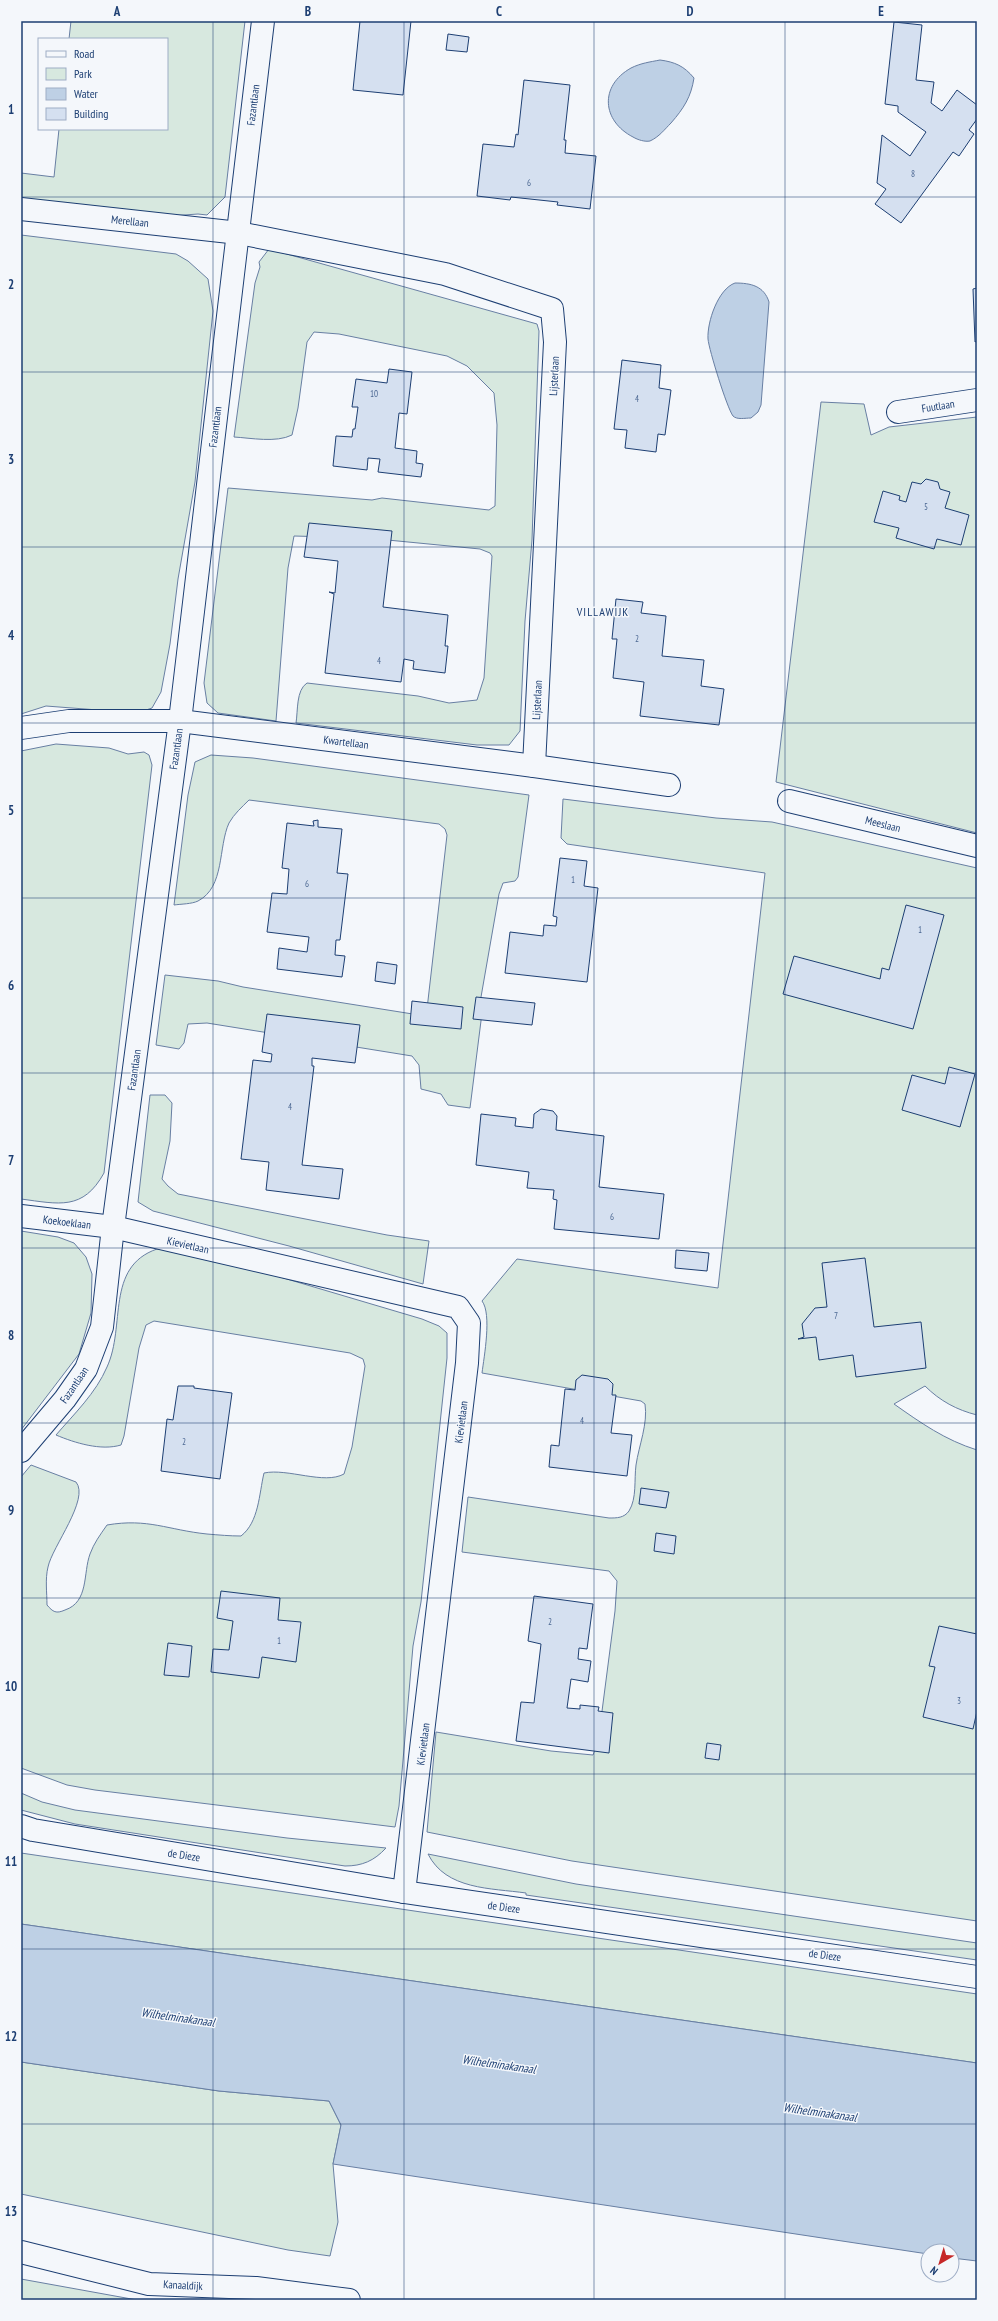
<svg xmlns="http://www.w3.org/2000/svg" width="998" height="2321" font-family="'PT Sans Narrow',sans-serif">
<style>
.green{fill:#d7e8df;stroke:#687fa3}
.water{fill:#bed0e5;stroke:#687fa3}
.building{fill:#d5e0f0;stroke:#1d3f73}
.lines{fill:none;stroke-linecap:round;stroke-linejoin:round}
.street-casing{stroke:#1d3f73;stroke-width:24}
.secondary-casing{stroke:#1d3f73;stroke-width:24}
.street{stroke:#f4f7fb;stroke-width:22}
.secondary{stroke:#f4f7fb;stroke-width:22}
.grid{fill:none;stroke:#1d3f73;stroke-width:1;stroke-opacity:0.55}
.labels{text-anchor:middle;dominant-baseline:central;stroke-width:3;stroke-linejoin:round;paint-order:stroke}
.number-label{font-size:9px;fill:#4b6792}
.street-label{font-size:11px;fill:#1d3f73;stroke:#f4f7fb}
.neighbourhood-label{font-size:12px;letter-spacing:1px;fill:#1d3f73;stroke:#f4f7fb}
.water-label{font-size:12px;font-style:italic;fill:#1d3f73;stroke:#f4f7fb}
.neatline{fill:none;stroke:#1d3f73;stroke-width:1.5}
.grid-label{font-size:13px;text-anchor:middle;font-weight:bold;fill:#1d3f73}
</style>
<rect width="100%" height="100%" fill="#f4f7fb"/>
<g class="green">
<polygon points="71,21 245,21 225,197 207,215 198,214 170,216 21,202 21,173 54,177 59,129 167,129 167,39 69,39"/>
<polygon points="21,235 176,254 188,261 208,279 213,311 195,482 178,579 170,644 161,692 152,708 137,713 46,706 21,714"/>
<path d="M269 249 537 324 539 331 532 540 525 621 520 731 509 745H477L296 723C298 711 296 690 307 683L418 696 449 703 477 700 484 678 492 556 490 553 480 549 367 538 294 536 288 568 276 721 218 713 207 703 204 683 228 488 372 500 382 498 489 510 495 506 497 425 494 393 467 366 447 356 339 334 314 332 307 342 298 408 292 435C276 443 251 438 234 437L255 283 260 267 259 262Z"/>
<polygon points="821,402 864,404 871,435 889,427 977,417 977,833 776,782"/>
<path d="M56 744 109 748 128 754 144 752 149 755 152 765 104 1173C83 1211 59 1204 21 1199V751Z"/>
<path d="M211 755 253 758 529 795 518 877 515 881 503 883 499 894 481 997 480 1007 482 1013 470 1108 448 1105 441 1094 421 1089 419 1065 412 1056 207 1023 188 1024 184 1043 179 1049 156 1045 165 975 218 981 243 987 419 1015 427 1009 447 835 445 829 439 824 249 800C242 807 234 814 229 823 218 847 225 887 198 901 192 904 181 904 174 905L188 795 195 762Z"/>
<path d="M563 799 716 818 772 822 977 868V1415C957 1410 940 1401 925 1386L894 1404C921 1423 945 1440 977 1450V1921L572 1861 427 1832 436 1732 551 1751 593 1755 598 1742 615 1611 617 1581 609 1571 462 1552 468 1497 609 1518C617 1518 624 1518 629 1511 637 1498 634 1480 636 1465 639 1445 648 1424 645 1404L641 1401 482 1373C484 1357 492 1314 482 1301L517 1259 718 1288 765 873 567 844 561 838Z"/>
<polygon points="150,1095 165,1095 172,1103 170,1141 162,1179 168,1186 178,1194 387,1235 429,1241 423,1284 289,1246 153,1211 138,1202"/>
<polygon points="21,1231 58,1237 74,1243 86,1257 92,1274 91,1313 79,1354 21,1430"/>
<path d="M157 1249 189 1250 422 1319 439 1326 447 1333V1358L421 1602 413 1646 399 1806 395 1827 95 1790 67 1785 21 1768V1477L31 1465 76 1482C90 1499 52 1547 48 1567 45 1579 47 1593 47 1605 53 1612 56 1614 65 1610 89 1602 83 1573 90 1554 94 1543 100 1535 107 1525 148 1518 168 1530 207 1534 219 1535 230 1536 241 1536 259 1522 259 1494 264 1473 288 1468 324 1485 344 1474L352 1447 365 1366 363 1359 350 1353 154 1321 146 1325 139 1348 124 1436 121 1445C101 1451 75 1443 56 1435 74 1414 96 1393 107 1367 126 1326 105 1267 157 1249Z"/>
<path d="M21 1793 42 1802 75 1810 287 1838 386 1848C374 1861 362 1866 345 1866L75 1824 21 1810Z"/>
<polygon points="21,1853 977,1994 977,2063 21,1924"/>
<path d="M428 1854 576 1884 977 1943V1960L526 1895V1893C491 1888 446 1890 428 1854Z"/>
<polygon points="21,2062 219,2091 329,2101 341,2125 333,2164 338,2222 330,2256 288,2250 21,2194"/>
<polygon points="21,2279 137,2300 21,2300"/>
</g>
<g class="water">
<path d="M660 60C675 62 684 66 694 78 691 97 684 108 671 123 665 129 659 137 650 141 645 142 638 140 633 137 602 121 599 86 631 68 641 63 650 62 660 60Z"/>
<path d="M735 283C751 283 764 286 769 302L761 405 758 412 751 418C745 418 737 420 733 416 727 408 709 350 708 339 707 322 718 289 735 283Z"/>
<polygon points="21,1924 977,2063 977,2261 952,2258 952,2251 928,2251 928,2254 333,2164 341,2125 329,2101 219,2091 21,2062"/>
</g>
<g class="building">
<polygon points="360,21 411,21 403,95 353,90"/>
<polygon points="894,22 922,25 916,80 934,82 931,103 942,111 957,90 977,105 977,119 969,130 974,134 959,156 953,152 901,223 875,204 886,189 877,183 882,135 910,156 926,132 898,112 898,106 885,104"/>
<polygon points="448,34 469,37 467,52 446,50"/>
<polygon points="524,80 570,85 564,140 566,140 565,153 596,156 590,209 557,205 558,202 511,197 510,200 477,196 483,144 514,147 516,134 518,135"/>
<polygon points="977,288 977,341 975,342 973,289"/>
<polygon points="622,360 661,365 659,388 671,390 665,435 658,434 656,452 625,448 627,430 614,429"/>
<polygon points="389,369 412,372 407,414 399,413 395,448 417,451 416,463 423,464 421,477 378,472 380,459 368,458 367,470 333,466 336,436 352,437 353,429 355,429 358,407 352,407 356,379 387,383"/>
<polygon points="926,479 938,482 940,489 950,492 945,508 969,515 961,545 937,539 934,549 896,538 899,528 874,522 883,491 900,496 899,500 906,502 912,482 921,484"/>
<polygon points="309,523 392,531 383,607 448,615 445,646 448,646 445,673 413,669 414,661 404,659 401,682 325,673 334,594 329,592 335,593 338,561 304,557"/>
<polygon points="616,599 643,602 641,613 666,616 662,656 704,660 701,686 724,689 719,725 640,716 644,682 613,678 617,639 612,639"/>
<polygon points="318,820 318,827 342,829 337,873 348,874 340,940 336,940 335,955 345,956 342,977 277,969 279,948 307,952 309,937 267,932 272,893 287,894 289,869 282,868 287,823 314,826 313,821"/>
<polygon points="560,858 587,861 584,886 598,888 587,982 505,973 510,932 543,936 544,925 556,926 557,917 553,916"/>
<polygon points="906,905 944,915 913,1029 783,994 794,956 880,979 882,968 889,970"/>
<polygon points="377,962 397,965 395,984 375,981"/>
<polygon points="476,997 535,1003 532,1025 473,1019"/>
<polygon points="412,1001 463,1007 461,1029 410,1024"/>
<polygon points="267,1014 360,1025 355,1063 312,1058 312,1066 314,1066 302,1165 343,1169 339,1199 266,1190 269,1162 241,1159 253,1060 271,1062 272,1054 262,1052"/>
<polygon points="949,1067 975,1074 960,1127 902,1110 912,1075 945,1084"/>
<polygon points="541,1109 553,1111 557,1116 556,1130 604,1136 599,1187 664,1194 659,1239 554,1229 557,1200 553,1199 554,1190 527,1188 529,1172 476,1165 481,1114 516,1118 515,1126 533,1128 534,1114"/>
<polygon points="676,1250 709,1253 707,1271 675,1268"/>
<polygon points="865,1258 874,1327 921,1322 926,1368 856,1377 853,1355 819,1360 816,1337 798,1339 804,1337 802,1324 815,1308 827,1307 822,1263"/>
<polygon points="582,1375 608,1379 613,1384 612,1395 616,1395 611,1433 632,1435 627,1476 549,1467 551,1445 559,1446 565,1389 575,1390 576,1380"/>
<polygon points="178,1386 194,1386 194,1388 232,1393 220,1479 161,1471 167,1419 173,1420"/>
<polygon points="641,1488 669,1492 666,1508 639,1504"/>
<polygon points="656,1533 676,1536 674,1554 654,1551"/>
<polygon points="221,1591 280,1598 278,1620 301,1622 296,1662 262,1657 259,1678 211,1672 213,1649 229,1650 233,1621 217,1618"/>
<polygon points="534,1596 593,1604 587,1649 579,1648 578,1659 591,1661 588,1682 571,1679 567,1708 580,1709 580,1705 599,1707 598,1711 613,1713 609,1753 516,1741 521,1702 534,1703 541,1644 528,1641"/>
<polygon points="939,1626 977,1634 977,1711 973,1729 923,1717 935,1667 929,1666"/>
<polygon points="168,1643 192,1646 189,1677 164,1675"/>
<polygon points="707,1743 721,1745 719,1760 705,1758"/>
</g>
<g class="lines">
<g class="street-casing">
<g id="street">
<polyline points="21,209 239,233 445,274 552,309 555,342 534,766"/>
<polyline points="898,412 977,400"/>
<polyline points="21,728 69,721 180,721 534,766 669,785"/>
<polyline points="789,801 977,846"/>
<polyline points="21,1216 113,1227 458,1307 469,1323 467,1363 404,1892"/>
<polyline points="21,1451 65,1399 86,1369 102,1327 113,1227 180,721 263,21"/>
</g>
</g>
<g class="secondary-casing">
<g id="secondary">
<polyline points="21,1826 33,1830 404,1892 977,1977"/>
<polyline points="21,2252 149,2284 256,2288 349,2300"/>
</g>
</g>
<use href="#street" class="street"/>
<use href="#secondary" class="secondary"/>
</g>
<path class="grid" d="M213 21V2300M404 21V2300M594 21V2300M785 21V2300M21 197H977M21 372H977M21 547H977M21 723H977M21 898H977M21 1073H977M21 1248H977M21 1423H977M21 1598H977M21 1774H977M21 1949H977M21 2124H977"/>
<g class="labels">
<g class="number-label">
<text x="913" y="173">8</text>
<text x="529" y="182">6</text>
<text x="374" y="393">10</text>
<text x="637" y="398">4</text>
<text x="926" y="506">5</text>
<text x="637" y="638">2</text>
<text x="379" y="660">4</text>
<text x="573" y="879">1</text>
<text x="307" y="883">6</text>
<text x="920" y="929">1</text>
<text x="290" y="1106">4</text>
<text x="612" y="1216">6</text>
<text x="836" y="1315">7</text>
<text x="582" y="1420">4</text>
<text x="184" y="1441">2</text>
<text x="550" y="1621">2</text>
<text x="279" y="1640">1</text>
<text x="959" y="1700">3</text>
</g>
<g class="street-label">
<text transform="translate(253 105) rotate(-83)">Fazantlaan</text>
<text transform="translate(130 221) rotate(6)">Merellaan</text>
<text transform="translate(554 376) rotate(-87)">Lijsterlaan</text>
<text transform="translate(938 406) rotate(-9)">Fuutlaan</text>
<text transform="translate(215 427) rotate(-83)">Fazantlaan</text>
<text transform="translate(537 700) rotate(-87)">Lijsterlaan</text>
<text transform="translate(346 742) rotate(7)">Kwartellaan</text>
<text transform="translate(176 749) rotate(-82)">Fazantlaan</text>
<text transform="translate(883 824) rotate(14)">Meeslaan</text>
<text transform="translate(134 1070) rotate(-82)">Fazantlaan</text>
<text transform="translate(67 1222) rotate(7)">Koekoeklaan</text>
<text transform="translate(188 1245) rotate(13)">Kievietlaan</text>
<text transform="translate(74 1385) rotate(-56)">Fazantlaan</text>
<text transform="translate(461 1422) rotate(-83)">Kievietlaan</text>
<text transform="translate(423 1744) rotate(-83)">Kievietlaan</text>
<text transform="translate(184 1855) rotate(9)">de Dieze</text>
<text transform="translate(504 1907) rotate(8)">de Dieze</text>
<text transform="translate(825 1955) rotate(8)">de Dieze</text>
<text transform="translate(183 2285) rotate(3)">Kanaaldijk</text>
</g>
<g class="neighbourhood-label">
<text x="603" y="611">VILLAWIJK</text>
</g>
<g class="water-label">
<text transform="translate(178 2017) rotate(8)">Wilhelminakanaal</text>
<text transform="translate(499 2064) rotate(8)">Wilhelminakanaal</text>
<text transform="translate(820 2112) rotate(8)">Wilhelminakanaal</text>
</g>
</g>
<rect width="998" height="2321" fill="none" stroke="#f4f7fb" stroke-width="44"/>
<rect x="38" y="38" width="130" height="92" fill="#f4f7fb" stroke="#9eadc5"/>
<rect x="46" y="51" width="20" height="6" fill="#f4f7fb" stroke="#9eadc5"/>
<text x="74" y="58" font-size="12" fill="#1d3f73">Road</text>
<rect x="46" y="68" width="20" height="12" fill="#d7e8df" stroke="#9eadc5"/>
<text x="74" y="78" font-size="12" fill="#1d3f73">Park</text>
<rect x="46" y="88" width="20" height="12" fill="#bed0e5" stroke="#9eadc5"/>
<text x="74" y="98" font-size="12" fill="#1d3f73">Water</text>
<rect x="46" y="108" width="20" height="12" fill="#d5e0f0" stroke="#9eadc5"/>
<text x="74" y="118" font-size="12" fill="#1d3f73">Building</text>
<g transform="translate(940 2263) rotate(218)"><circle r="19" fill="#f4f7fb" stroke="#9eadc5"/>
<path d="M0-3L7 15L0 10L-7 15Z" fill="#c62828"/>
<text y="-6" font-size="11" font-weight="bold" text-anchor="middle" fill="#1d3f73">N</text>
</g>
<rect x="22" y="22" width="954" height="2277" class="neatline"/>
<g class="grid-label">
<text x="117" y="16">A</text>
<text x="308" y="16">B</text>
<text x="499" y="16">C</text>
<text x="690" y="16">D</text>
<text x="881" y="16">E</text>
<text x="11" y="114">1</text>
<text x="11" y="289">2</text>
<text x="11" y="464">3</text>
<text x="11" y="640">4</text>
<text x="11" y="815">5</text>
<text x="11" y="990">6</text>
<text x="11" y="1165">7</text>
<text x="11" y="1340">8</text>
<text x="11" y="1515">9</text>
<text x="11" y="1691">10</text>
<text x="11" y="1866">11</text>
<text x="11" y="2041">12</text>
<text x="11" y="2216">13</text>
</g>
</svg>
